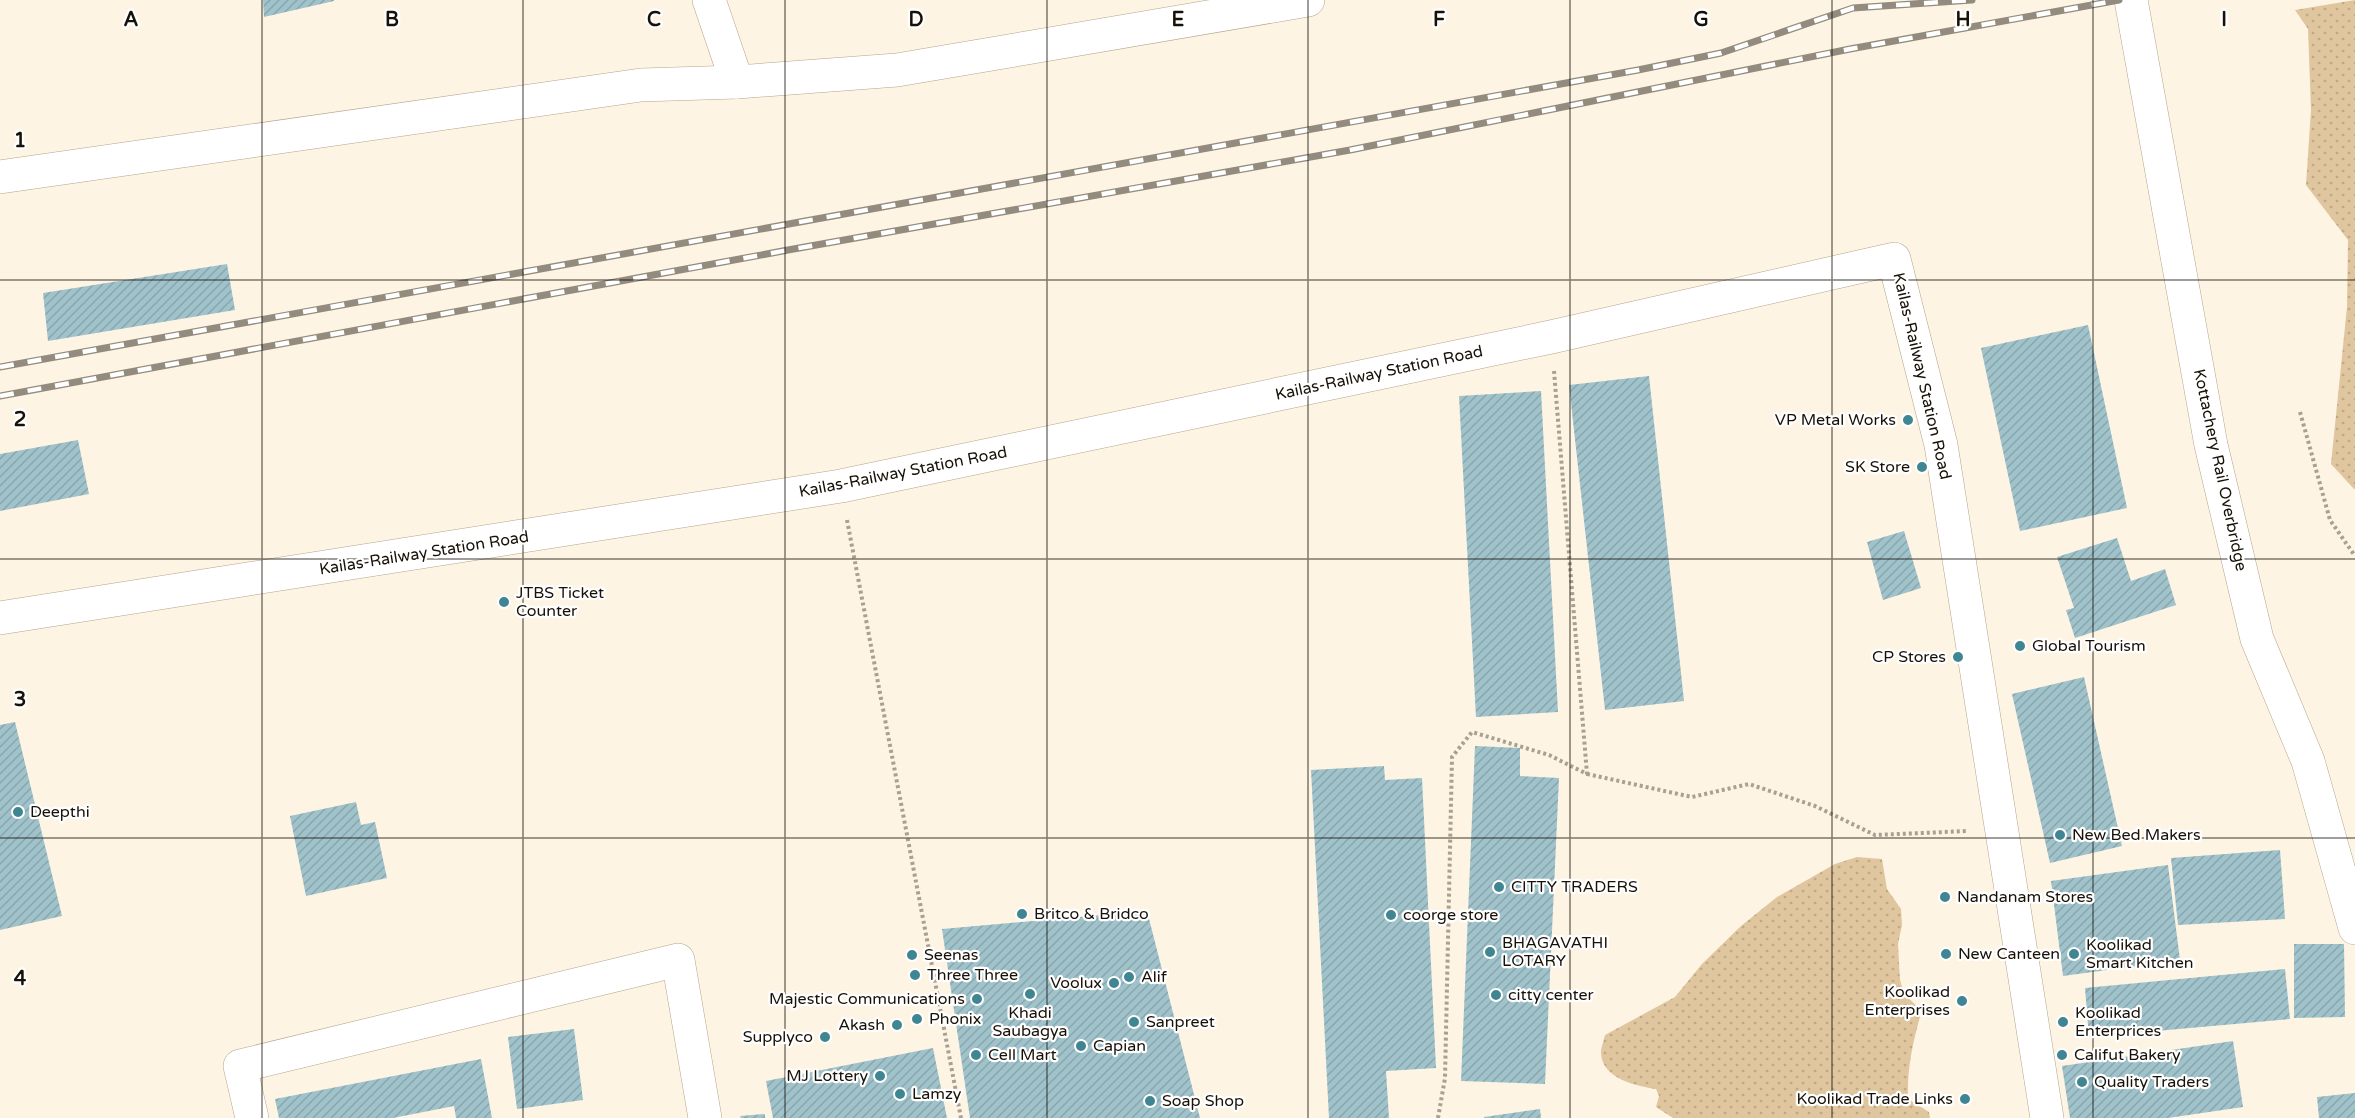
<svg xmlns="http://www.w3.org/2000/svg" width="2355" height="1118" font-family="'Varela Round',sans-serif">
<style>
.grass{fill:url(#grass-dots)}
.building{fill:url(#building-hatch)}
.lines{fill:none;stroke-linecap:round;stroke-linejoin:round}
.minor-casing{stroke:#b4a48c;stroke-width:34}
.major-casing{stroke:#b4a48c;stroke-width:34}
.path{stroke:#a8a092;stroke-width:4;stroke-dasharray:3 3;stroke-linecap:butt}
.minor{stroke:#fff;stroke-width:33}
.major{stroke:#fff;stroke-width:33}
.rail-casing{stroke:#938b7e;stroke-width:7}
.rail{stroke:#fff;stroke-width:4.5;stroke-dasharray:14;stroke-linecap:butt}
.grid{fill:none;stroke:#171108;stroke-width:1.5;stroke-opacity:0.55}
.poi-dot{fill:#408592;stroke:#fff;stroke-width:2}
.labels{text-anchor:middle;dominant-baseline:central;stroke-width:4.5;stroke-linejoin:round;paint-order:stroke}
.street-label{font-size:16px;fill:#171108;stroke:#fff}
.poi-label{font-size:16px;fill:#171108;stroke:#fff;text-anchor:start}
.grid-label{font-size:20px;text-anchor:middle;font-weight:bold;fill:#171108;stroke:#fff;stroke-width:4.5;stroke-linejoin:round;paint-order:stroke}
</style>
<defs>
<pattern id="grass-dots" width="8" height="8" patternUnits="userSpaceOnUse" patternTransform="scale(1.5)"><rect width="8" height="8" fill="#e0c69e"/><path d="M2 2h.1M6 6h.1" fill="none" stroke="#bfa987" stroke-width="1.8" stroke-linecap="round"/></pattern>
<pattern id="building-hatch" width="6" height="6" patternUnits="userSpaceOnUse" patternTransform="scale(1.5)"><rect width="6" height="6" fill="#a0c3cb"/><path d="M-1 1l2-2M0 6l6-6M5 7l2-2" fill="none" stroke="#89a6ad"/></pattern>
</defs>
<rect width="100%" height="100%" fill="#fef4e4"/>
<g class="grass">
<polygon points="2355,0 2355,489 2354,489 2331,464 2347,307 2348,240 2306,185 2311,110 2308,29 2295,10"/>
<path d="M1857 857 1882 859 1887 889 1901 909 1902 925 1898 944 1900 980 1904 994 1919 1008 1920 1017C1912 1045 1907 1071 1908 1099L1929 1112 1930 1118H1673L1656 1107 1659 1096 1656 1089C1637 1086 1602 1079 1601 1053 1601 1047 1604 1040 1605 1035L1675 997 1702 964 1741 926 1777 897 1835 864Z"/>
</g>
<g class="building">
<polygon points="263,0 334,0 334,1 264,17"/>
<polygon points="227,264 235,310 48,341 43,293"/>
<polygon points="2088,325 2127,508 2020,531 1981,348"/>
<polygon points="1649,376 1684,701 1605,710 1569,385"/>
<polygon points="1541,391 1558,712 1476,717 1459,396"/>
<polygon points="78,440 89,494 0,511 0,454"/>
<polygon points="1904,531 1921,588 1883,600 1867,542"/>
<polygon points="2117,538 2131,581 2165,569 2176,605 2075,638 2066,610 2074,608 2057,557"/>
<polygon points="2084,677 2122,846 2050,863 2012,694"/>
<polygon points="15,722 62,916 0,930 0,725"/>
<polygon points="1475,746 1520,748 1520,776 1559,778 1545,1084 1461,1081"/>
<polygon points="1384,766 1385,780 1422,778 1436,1068 1386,1071 1389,1118 1329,1118 1311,770"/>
<polygon points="356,802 361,825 375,822 387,878 306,896 290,816"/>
<polygon points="2280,850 2285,919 2178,925 2171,858"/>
<polygon points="2168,865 2180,960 2063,976 2051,881"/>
<polygon points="1147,911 1200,1118 970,1118 942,929"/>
<polygon points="2294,944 2344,944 2345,1017 2294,1018"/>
<polygon points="2285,969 2290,1019 2089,1037 2085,988"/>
<polygon points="574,1029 583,1100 517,1109 508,1037"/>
<polygon points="2233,1041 2243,1107 2168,1118 2070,1118 2062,1066"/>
<polygon points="933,1048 947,1118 773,1118 766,1081"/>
<polygon points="481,1059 492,1118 456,1118 454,1106 393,1118 279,1118 275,1099"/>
<polygon points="2355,1093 2355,1118 2319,1118 2317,1097"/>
<polygon points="1540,1109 1541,1118 1484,1118 1484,1117"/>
<polygon points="765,1114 765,1118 741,1118 740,1116"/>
</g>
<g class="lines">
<g class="minor-casing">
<g id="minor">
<polyline points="709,0 737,82"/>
<polyline points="0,177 641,85 737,82 897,70 1308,0"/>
<polyline points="0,618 841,486 1551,337 1894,259 1941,445 2047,1118"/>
<polyline points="252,1118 240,1066 678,960 705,1118"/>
</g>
</g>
<g class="major-casing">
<polyline id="major" points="2131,0 2211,445 2257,639 2308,761 2355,928"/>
</g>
<g class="path">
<polyline points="2300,412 2330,520 2355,556"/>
<polyline points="847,520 961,1118"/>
<polyline points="1587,774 1692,797 1749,784 1815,806 1875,835 1968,831"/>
<polyline points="1438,1118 1445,1078 1452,757 1472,732 1549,755 1587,774 1554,371"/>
</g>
<use href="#minor" class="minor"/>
<use href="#major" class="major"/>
<g class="rail-casing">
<g id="rail">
<polyline points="0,367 1638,70 1721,53 1853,8 1972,0"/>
<polyline points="0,396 788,250 1350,150 1850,49 2119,0"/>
</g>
</g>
<use href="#rail" class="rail"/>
</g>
<path class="grid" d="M262 0V1118M523 0V1118M785 0V1118M1047 0V1118M1308 0V1118M1570 0V1118M1832 0V1118M2093 0V1118M0 280H2355M0 559H2355M0 838H2355"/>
<g class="poi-dot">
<circle cx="1908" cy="420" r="6"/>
<circle cx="1922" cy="467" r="6"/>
<circle cx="504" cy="602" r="6"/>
<circle cx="2020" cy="646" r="6"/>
<circle cx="1958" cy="657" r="6"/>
<circle cx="18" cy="812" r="6"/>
<circle cx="2060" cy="835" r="6"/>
<circle cx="1499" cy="887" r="6"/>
<circle cx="1945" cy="897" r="6"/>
<circle cx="1022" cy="914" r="6"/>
<circle cx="1391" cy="915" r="6"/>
<circle cx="1490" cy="952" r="6"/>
<circle cx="1946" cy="954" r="6"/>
<circle cx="2074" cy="954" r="6"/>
<circle cx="912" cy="955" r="6"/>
<circle cx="915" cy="975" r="6"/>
<circle cx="1129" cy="977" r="6"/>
<circle cx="1114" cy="983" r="6"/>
<circle cx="1030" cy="994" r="6"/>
<circle cx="1496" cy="995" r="6"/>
<circle cx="977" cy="999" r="6"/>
<circle cx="1962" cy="1001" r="6"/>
<circle cx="917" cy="1019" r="6"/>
<circle cx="1134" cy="1022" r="6"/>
<circle cx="2063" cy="1022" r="6"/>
<circle cx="897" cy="1025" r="6"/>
<circle cx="825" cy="1037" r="6"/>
<circle cx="1081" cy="1046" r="6"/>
<circle cx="976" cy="1055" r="6"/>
<circle cx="2062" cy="1055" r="6"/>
<circle cx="880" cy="1076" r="6"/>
<circle cx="2082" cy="1082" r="6"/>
<circle cx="900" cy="1094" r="6"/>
<circle cx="1965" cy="1099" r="6"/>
<circle cx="1150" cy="1101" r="6"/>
</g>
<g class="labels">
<g class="street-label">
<text transform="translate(1379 373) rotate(-12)">Kailas-Railway Station Road</text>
<text transform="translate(1922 376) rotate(77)">Kailas-Railway Station Road</text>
<text transform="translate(2220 470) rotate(78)">Kottachery Rail Overbridge</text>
<text transform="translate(903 472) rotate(-11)">Kailas-Railway Station Road</text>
<text transform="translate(424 553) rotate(-9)">Kailas-Railway Station Road</text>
</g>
<g class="poi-label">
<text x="1896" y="420" text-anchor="end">VP Metal Works</text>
<text x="1910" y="467" text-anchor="end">SK Store</text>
<text x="516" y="593">JTBS Ticket<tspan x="516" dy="18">Counter</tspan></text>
<text x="2032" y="646">Global Tourism</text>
<text x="1946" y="657" text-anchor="end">CP Stores</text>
<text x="30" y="812">Deepthi</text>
<text x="2072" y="835">New Bed Makers</text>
<text x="1511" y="887">CITTY TRADERS</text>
<text x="1957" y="897">Nandanam Stores</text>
<text x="1034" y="914">Britco &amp; Bridco</text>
<text x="1403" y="915">coorge store</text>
<text x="1502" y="943">BHAGAVATHI<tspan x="1502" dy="18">LOTARY</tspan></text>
<text x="2086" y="945">Koolikad<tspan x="2086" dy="18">Smart Kitchen</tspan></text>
<text x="1958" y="954">New Canteen</text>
<text x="924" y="955">Seenas</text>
<text x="927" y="975">Three Three</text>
<text x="1141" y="977">Alif</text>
<text x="1102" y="983" text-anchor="end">Voolux</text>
<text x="1950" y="992" text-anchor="end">Koolikad<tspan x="1950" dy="18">Enterprises</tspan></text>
<text x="1508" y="995">citty center</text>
<text x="965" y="999" text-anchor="end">Majestic Communications</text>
<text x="1030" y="1013" text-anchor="middle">Khadi<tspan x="1030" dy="18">Saubagya</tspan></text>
<text x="2075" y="1013">Koolikad<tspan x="2075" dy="18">Enterprices</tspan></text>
<text x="929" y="1019">Phonix</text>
<text x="1146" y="1022">Sanpreet</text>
<text x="885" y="1025" text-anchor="end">Akash</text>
<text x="813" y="1037" text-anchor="end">Supplyco</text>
<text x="1093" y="1046">Capian</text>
<text x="988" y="1055">Cell Mart</text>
<text x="2074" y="1055">Califut Bakery</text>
<text x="868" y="1076" text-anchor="end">MJ Lottery</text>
<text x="2094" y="1082">Quality Traders</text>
<text x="912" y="1094">Lamzy</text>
<text x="1953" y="1099" text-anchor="end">Koolikad Trade Links</text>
<text x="1162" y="1101">Soap Shop</text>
</g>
</g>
<g class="grid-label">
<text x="131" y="26">A</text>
<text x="392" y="26">B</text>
<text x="654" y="26">C</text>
<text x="916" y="26">D</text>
<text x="1178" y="26">E</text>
<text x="1439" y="26">F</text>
<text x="1701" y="26">G</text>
<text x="1963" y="26">H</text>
<text x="2224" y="26">I</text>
<text x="20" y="147">1</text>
<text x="20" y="426">2</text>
<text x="20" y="706">3</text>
<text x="20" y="985">4</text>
</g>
</svg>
